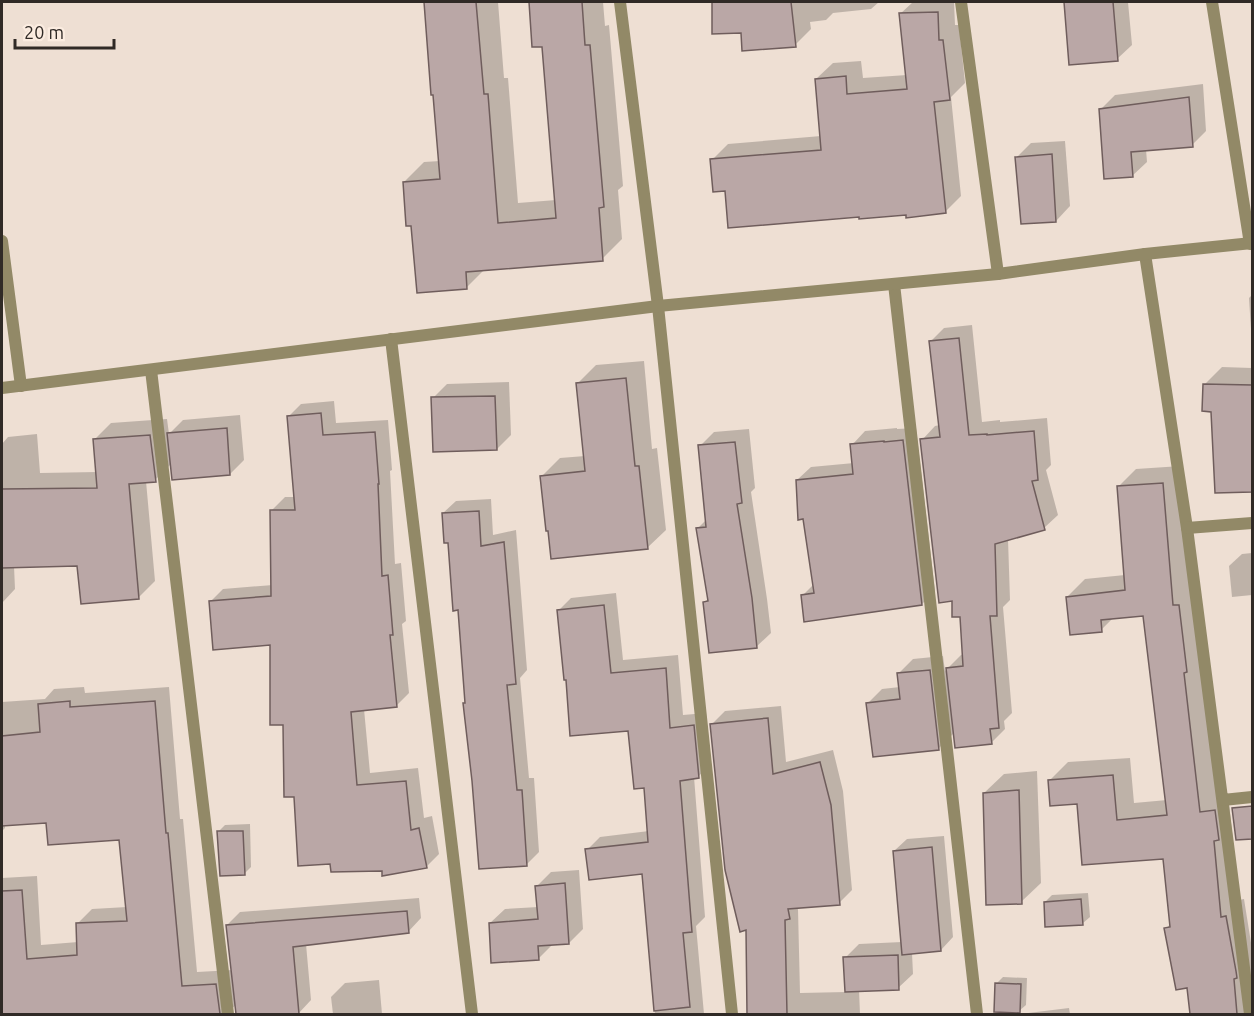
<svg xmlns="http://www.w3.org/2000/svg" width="1254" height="1016" font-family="Ubuntu,sans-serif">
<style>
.shadow{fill:#0003}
.building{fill:#baa7a6;stroke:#6f5d5c;stroke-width:1.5}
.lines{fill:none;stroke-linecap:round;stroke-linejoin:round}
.street{stroke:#928967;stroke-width:12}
</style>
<rect width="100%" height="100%" fill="#eedfd3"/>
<g class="shadow">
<polygon points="425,2 498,2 504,78 508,78 518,203 556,200 544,45 534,46 530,2 603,2 605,26 609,25 623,186 618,190 622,239 602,259 485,269 467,287 413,224 404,182 424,162 440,161 435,93 432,94"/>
<polygon points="713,2 879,2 871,9 833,13 826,20 810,22 811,29 795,45 742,31 714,32"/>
<polygon points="913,2 954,2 955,25 959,25 965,83 951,97 961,196 945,212 860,216 726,190 712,160 728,144 821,136 816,79 833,63 861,61 863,78 907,75 900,14"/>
<polygon points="1065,2 1128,2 1132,45 1117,59 1071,63"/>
<polygon points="1203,84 1206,131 1192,145 1146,149 1147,162 1132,176 1101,109 1115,95"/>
<polygon points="1065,141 1070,206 1056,221 1017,157 1031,143"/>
<polygon points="1252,295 1252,345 1249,298"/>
<polygon points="972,325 982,422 1000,420 1000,422 1047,418 1051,465 1046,470 1058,515 1044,528 1008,539 1010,600 1003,607 1012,713 1004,721 1005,729 991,743 955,732 938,749 868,703 882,689 900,687 898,674 913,659 943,656 945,671 961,655 964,654 961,615 953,600 922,440 935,426 940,425 930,342 944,328"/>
<polygon points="644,361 652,449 657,448 666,530 647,548 542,476 560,458 585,456 578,383 596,365"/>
<polygon points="1222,367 1252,368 1252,490 1217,492 1212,410 1204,385"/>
<polygon points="509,382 511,435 497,449 433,398 447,384"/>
<polygon points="334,401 336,423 388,420 392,470 390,471 395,564 401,563 406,621 402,624 409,693 396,706 364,709 370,773 418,768 424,818 432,816 439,854 426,867 383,869 332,863 295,795 271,644 210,602 223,589 273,585 272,510 285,497 295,497 288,417 301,404"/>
<polygon points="240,415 244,460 230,474 172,463 155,480 146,481 155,581 138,598 79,564 14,566 15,589 2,603 2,444 8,437 37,434 40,473 97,472 94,440 111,423 167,419 169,434 183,420"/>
<polygon points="897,428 897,429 916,428 935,591 922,604 802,596 814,584 797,480 811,467 854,463 852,445 865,431"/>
<polygon points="749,429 755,488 751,492 767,599 771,633 756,647 705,602 709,598 697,529 707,519 700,446 714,432"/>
<polygon points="1181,466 1217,794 1228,793 1239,900 1244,899 1252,949 1252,1014 1191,1014 1189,986 1166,929 1171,923 1165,857 1078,802 1050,780 1068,762 1130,758 1134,803 1167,800 1144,614 1114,617 1101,630 1067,597 1085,579 1125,575 1118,487 1136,469"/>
<polygon points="491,499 493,535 516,530 527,670 520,678 529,778 534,778 539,852 527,864 460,609 443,513 456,501"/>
<polygon points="1252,553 1252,595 1232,597 1229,566 1242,554"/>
<polygon points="616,593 623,660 678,655 683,715 706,713 711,763 698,777 694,777 705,917 696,926 704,1014 714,1014 655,1014 644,872 587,850 600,837 649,831 645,787 629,730 567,678 558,611 571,598"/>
<polygon points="84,687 85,693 169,687 180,819 183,819 197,972 233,970 227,925 240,912 419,898 421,918 408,932 306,944 311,1000 298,1014 237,1014 237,1004 226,1014 2,1014 2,878 37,876 41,945 78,942 77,924 92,909 127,907 120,839 47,821 5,824 5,828 2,831 2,702 45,699 54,689"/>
<polygon points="781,706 786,762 833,750 843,791 852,890 839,903 801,906 798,909 800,993 846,992 845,958 859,944 902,942 894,851 907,839 944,836 953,937 941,950 912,953 913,974 898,988 859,990 860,1014 757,1014 747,928 712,724 725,711"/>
<polygon points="1037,771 1041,883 1021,902 984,793 1004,774"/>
<polygon points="250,824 251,867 244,874 218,832 225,825"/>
<polygon points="579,870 583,929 569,943 553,944 539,958 490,923 505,909 538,907 537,886 551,872"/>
<polygon points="1088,893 1090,917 1083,923 1045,902 1052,895"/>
<polygon points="1003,977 1027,978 1026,1005 1019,1011 996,984"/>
<polygon points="379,980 382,1014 333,1014 331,997 345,983"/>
<polygon points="1069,1008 1070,1014 1019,1014 1020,1014"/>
</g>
<g class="building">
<polygon points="424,2 476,2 484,94 488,94 498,223 556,218 542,47 532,47 529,2 582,2 585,45 590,45 604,207 599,208 603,261 466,272 467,289 417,293 411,226 406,226 403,182 440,179 433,95 431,95"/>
<polygon points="712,2 791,2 796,47 742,51 741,33 712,34"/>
<polygon points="1064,2 1113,2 1118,61 1069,65"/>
<polygon points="938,12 939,40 943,40 950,100 934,102 946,213 906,218 906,215 859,219 859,217 728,228 725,191 713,192 710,159 821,150 815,79 846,76 847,94 907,89 899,13"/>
<polygon points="1189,97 1193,147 1131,152 1133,177 1104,179 1099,109"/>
<polygon points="1052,154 1056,222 1021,224 1015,157"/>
<polygon points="959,338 969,435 987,434 987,435 1034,431 1038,480 1032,481 1045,530 995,544 997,616 990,616 999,728 990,729 992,744 955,748 946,668 963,666 960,617 952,617 952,601 939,603 920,439 940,437 929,341"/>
<polygon points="626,378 635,466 639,466 648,549 551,559 548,531 546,531 540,476 585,471 576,383"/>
<polygon points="1203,384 1252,385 1252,492 1215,493 1211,412 1202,411"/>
<polygon points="495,396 497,450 433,452 431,397"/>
<polygon points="321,413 323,435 375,432 379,484 378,484 382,576 388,575 393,635 390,635 397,707 351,712 357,785 406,781 411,830 419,828 427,868 382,876 382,871 331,872 330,864 298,866 294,797 284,797 283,725 270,725 270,645 213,650 209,601 271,596 270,510 295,510 287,416"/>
<polygon points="227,428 230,475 172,480 167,433"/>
<polygon points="150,435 156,482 129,484 139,599 81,604 77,566 2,568 2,489 97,488 93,439"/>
<polygon points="903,440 922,605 804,622 801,595 814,593 803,519 798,520 796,480 853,474 850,444 884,441 884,442"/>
<polygon points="735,442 742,503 737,504 752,598 757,648 709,653 703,602 708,601 696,528 706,527 698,445"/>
<polygon points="1163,483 1173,605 1179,605 1187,672 1184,673 1200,812 1215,810 1219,840 1214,841 1221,917 1226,916 1236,971 1237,978 1234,979 1237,1014 1190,1014 1187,988 1176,990 1164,928 1170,927 1163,859 1082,865 1077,804 1050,806 1048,780 1113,775 1117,820 1167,815 1143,616 1101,620 1102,632 1070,635 1066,597 1125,590 1117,486"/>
<polygon points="479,511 481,546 504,542 516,684 507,685 517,790 522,790 527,866 479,869 472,781 463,703 465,703 458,610 453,611 448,543 444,543 442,513"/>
<polygon points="604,605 611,673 666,668 670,728 694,725 699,778 680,781 692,932 683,933 690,1007 654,1011 642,874 589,880 585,849 648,842 644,788 634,789 628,731 570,736 566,680 564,680 557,610"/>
<polygon points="930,670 939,750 873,757 866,703 900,699 897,673"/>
<polygon points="70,701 70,707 155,701 166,833 168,833 182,986 216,984 220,1014 2,1014 2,891 22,890 27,959 77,955 76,923 127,921 119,840 48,845 46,823 2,826 2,736 40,732 38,704"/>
<polygon points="768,718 773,774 820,762 831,805 840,905 788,909 790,919 785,920 787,1014 747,1014 746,930 740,932 725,870 710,724"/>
<polygon points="1019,790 1022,904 986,905 983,793"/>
<polygon points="1252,806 1252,839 1236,840 1232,808"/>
<polygon points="217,831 243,831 245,875 220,876"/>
<polygon points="932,847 941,951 902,955 893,851"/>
<polygon points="565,883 569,944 538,946 539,960 491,963 489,923 538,919 535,886"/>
<polygon points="1081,899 1083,925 1045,927 1044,902"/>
<polygon points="407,911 409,933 293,947 299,1014 236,1014 226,925"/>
<polygon points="898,955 899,990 845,992 843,957"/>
<polygon points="995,983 1021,984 1020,1013 994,1012"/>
</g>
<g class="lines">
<g class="street">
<polyline points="620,2 658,306 732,1014"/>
<polyline points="961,2 998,274"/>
<polyline points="1212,2 1250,244"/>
<polyline points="2,241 21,386"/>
<polyline points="1145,254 1187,528 1250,1014"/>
<polyline points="894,284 977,1014"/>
<polyline points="391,339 472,1014"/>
<polyline points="151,370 228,1014"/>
<polyline points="2,388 658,306 998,274 1145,254 1252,243"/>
<polyline points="1187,528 1252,523"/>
<polyline points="1223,800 1252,797"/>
</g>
</g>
<rect width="1254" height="1016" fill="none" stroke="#302a26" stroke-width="6"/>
<path d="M15 39v9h99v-9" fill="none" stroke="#302a26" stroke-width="3"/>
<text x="24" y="39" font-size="18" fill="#302a26" stroke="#fbece0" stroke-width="4.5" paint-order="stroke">20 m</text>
</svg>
